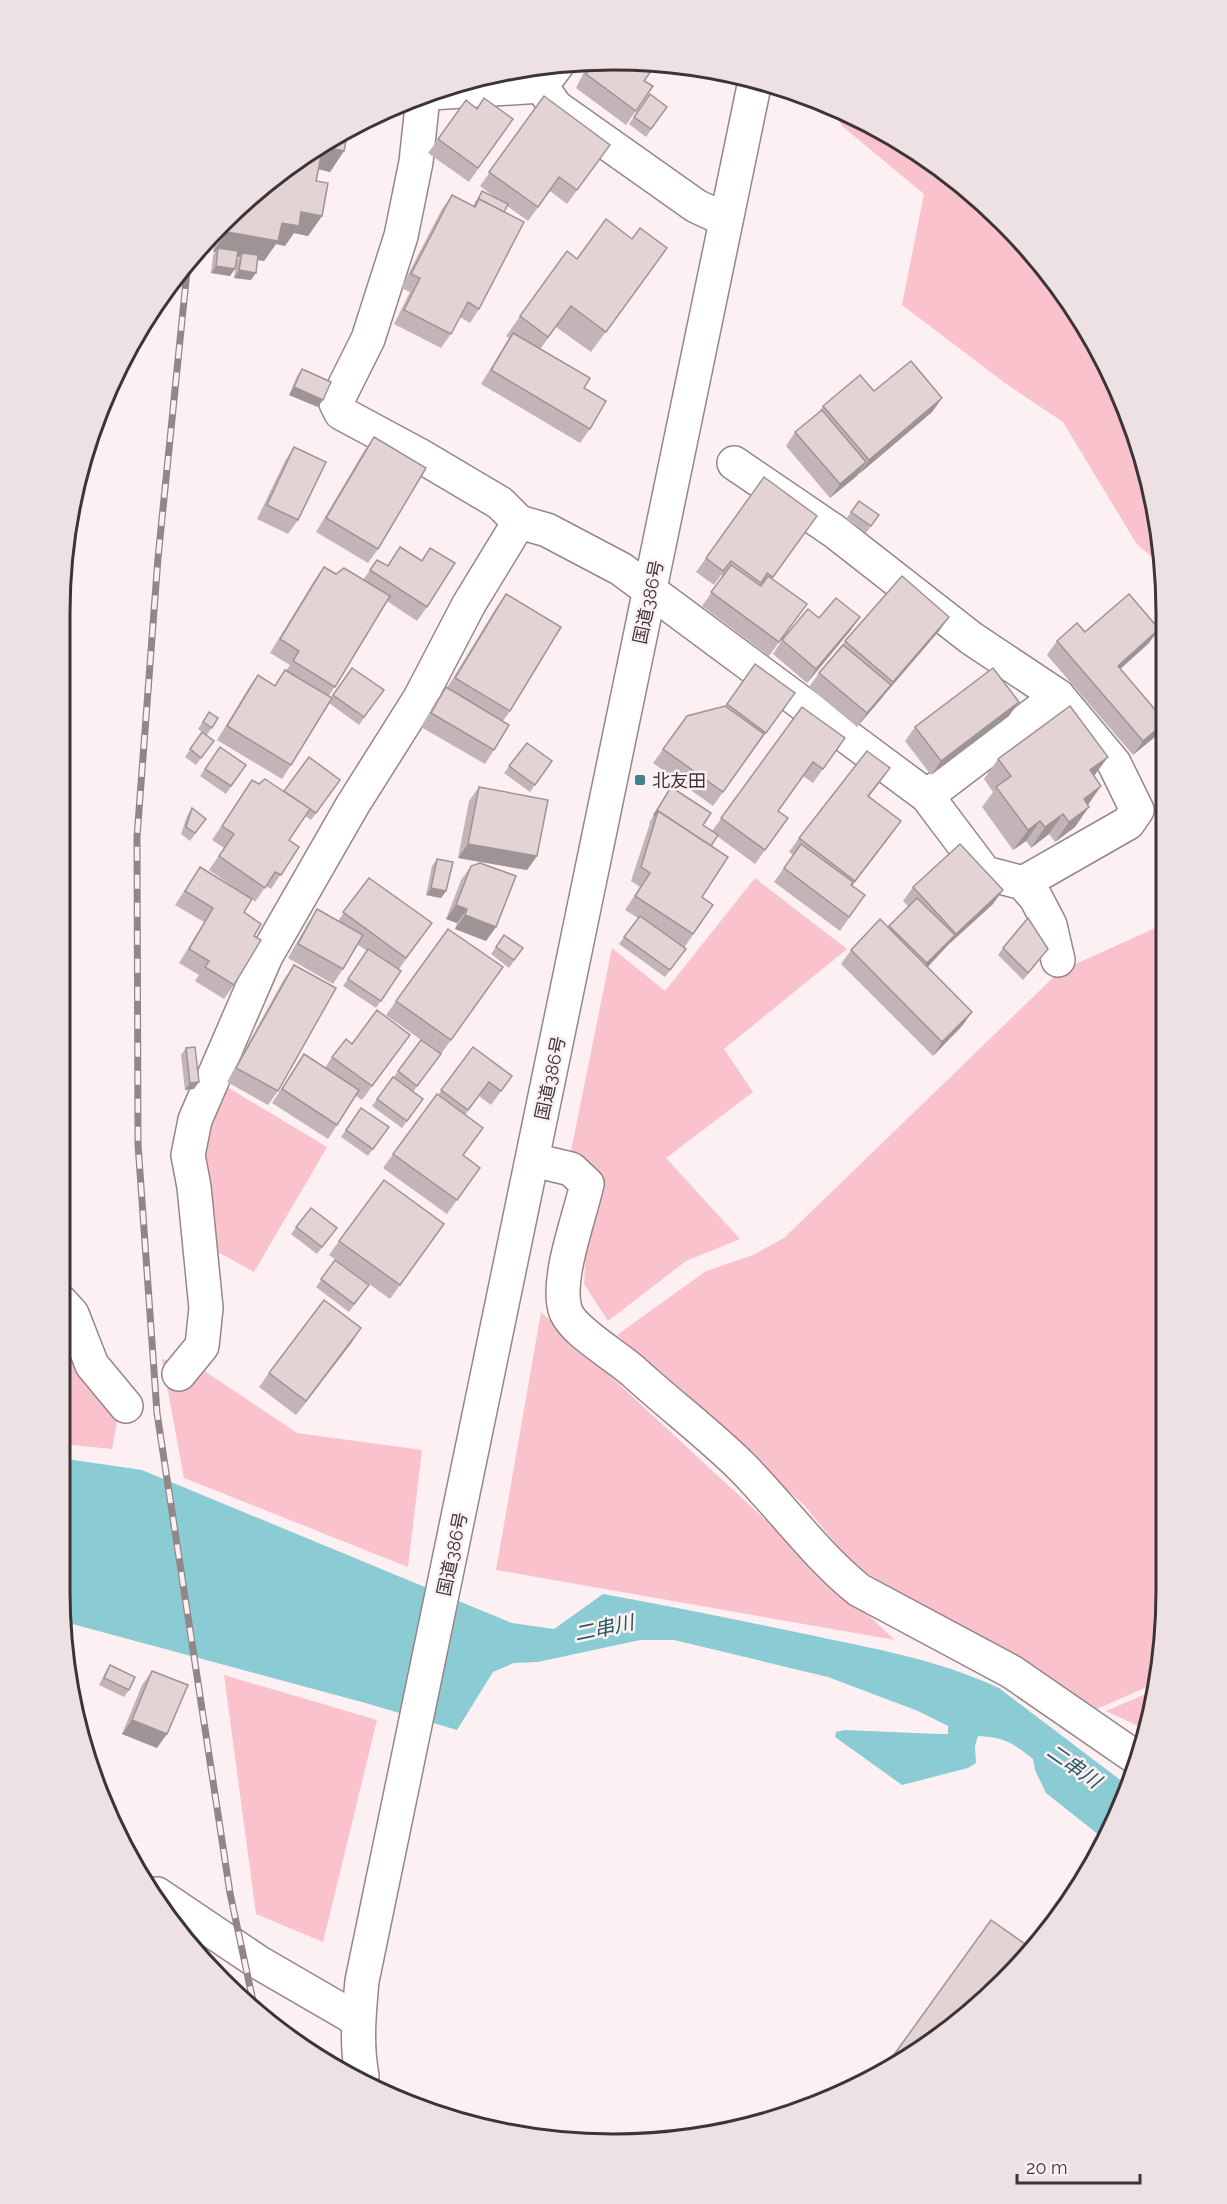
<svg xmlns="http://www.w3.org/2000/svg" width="1227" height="2204" font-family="Raleway,'Noto Sans JP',sans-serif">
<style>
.green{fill:#fac2cd}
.water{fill:#8bcbd4}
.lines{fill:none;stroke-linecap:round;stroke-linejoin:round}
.minor-casing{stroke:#958689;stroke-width:36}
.tertiary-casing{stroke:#958689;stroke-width:36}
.trunk-casing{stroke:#958689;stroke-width:36}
.minor{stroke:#fff;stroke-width:33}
.tertiary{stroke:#fff;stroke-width:33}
.trunk{stroke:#fff;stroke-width:33}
.rail-casing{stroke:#918789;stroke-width:7}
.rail{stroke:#fdf0f2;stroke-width:4.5;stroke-dasharray:14;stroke-linecap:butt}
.wall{fill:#c3b5b7}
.shaded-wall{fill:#9f9495}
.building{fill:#e3d3d5;stroke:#9f9495;stroke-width:1.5}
.poi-dot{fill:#3d848d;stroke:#fdf0f2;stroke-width:2}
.labels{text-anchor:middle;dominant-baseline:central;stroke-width:5;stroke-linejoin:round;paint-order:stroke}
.street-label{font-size:18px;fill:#3c3537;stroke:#fdf0f2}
.poi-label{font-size:18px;fill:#3c3537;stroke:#fdf0f2;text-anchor:start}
.water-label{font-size:20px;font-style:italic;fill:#235960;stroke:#fdf0f2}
.rim{fill:none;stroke:#3c3537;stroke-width:3}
</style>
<rect width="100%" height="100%" fill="#fdf0f2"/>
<g class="green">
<polygon points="832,108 890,134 979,198 1074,306 1138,435 1162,542 1162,566 1136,543 1063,422 1005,383 902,305 924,194 842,126"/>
<polygon points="755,878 847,949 724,1049 753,1092 666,1158 740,1239 686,1261 608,1321 584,1284 586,1249 604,1180 571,1151 612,948 665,991"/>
<polygon points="1164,924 1166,1626 1156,1683 1097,1709 853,1565 804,1505 617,1335 706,1271 753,1255 784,1238 1060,971"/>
<polygon points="217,1081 327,1147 254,1272 207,1246 194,1152"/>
<polygon points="541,1312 895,1640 496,1570"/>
<polygon points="60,1335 118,1416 112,1449 60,1444"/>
<polygon points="162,1359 203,1370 297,1433 422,1450 408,1567 184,1478"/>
<polygon points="224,1675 377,1720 323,1942 256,1914"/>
<polygon points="1155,1690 1149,1731 1106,1711"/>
</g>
<path class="water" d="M60 1458 142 1470 512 1623 554 1629 603 1594C671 1606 738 1620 805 1634 871 1648 937 1659 999 1688L1127 1785 1104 1839 1046 1793 1035 1770 1033 1759C1013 1743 1004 1737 978 1736L975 1746 976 1763 968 1768 902 1785 835 1737 836 1732 845 1730 938 1734H948V1726L918 1711 828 1677 674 1640H640L538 1662 514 1663 493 1672 457 1730 362 1702 65 1622 60 1590Z"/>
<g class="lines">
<g class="minor-casing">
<g id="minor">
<polyline points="541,86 556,107 696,206 726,220"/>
<polyline points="431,93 541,86 557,65"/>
<polyline points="423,97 416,162 401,236 368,339 336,403 341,413 419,455 500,503 519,522"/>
<polyline points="734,463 834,531 971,638 1058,696 1114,763 1137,810 1128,823 1023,883"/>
<polyline points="927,796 1058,696"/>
<path d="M533 1160 571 1169 587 1184C580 1216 556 1278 565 1309 570 1330 617 1356 634 1372 670 1405 709 1434 743 1468 782 1508 816 1555 859 1590L1012 1672 1138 1759"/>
<polyline points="60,1301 72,1314 92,1365 126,1406"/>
<polyline points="179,1374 202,1346 206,1308 194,1187 188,1155 195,1120 266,956 352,806 420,698 469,604 519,522 547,530 621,569 927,796 985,873 1023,883 1036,898 1050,925 1058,960"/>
</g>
</g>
<g class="tertiary-casing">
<polyline id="tertiary" points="157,1894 258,1962 358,2020"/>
</g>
<g class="trunk-casing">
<path id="trunk" d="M362 2076C356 2044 359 2013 362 1981L755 81"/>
</g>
<use href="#minor" class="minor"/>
<use href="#tertiary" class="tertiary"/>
<use href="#trunk" class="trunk"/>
<g class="rail-casing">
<polyline id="rail" points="188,261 158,558 137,837 138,1144 157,1413 230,1893 253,2001"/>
</g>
<use href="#rail" class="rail"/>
</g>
<g class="wall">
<polygon points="589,62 656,64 644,81 653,86 626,125 576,88"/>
<polygon points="650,94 667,107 646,137 629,124"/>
<polygon points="544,96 610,145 567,204 550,191 528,221 507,206 504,212 479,309 470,323 460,317 451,334 441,348 394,324 410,292 401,288 442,209 452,195 473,206 482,191 497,199 480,186"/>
<polygon points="466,100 477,108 513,119 469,182 428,153"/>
<polygon points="344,151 330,172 318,169 316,181 322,216 308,236 294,233 285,246 276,244 264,261 258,260 251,280 234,278 237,260 239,257 237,256 230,276 211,273 213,255 215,252 213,252 217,230 276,175"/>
<polygon points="577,259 653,268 591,352 556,327 540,349 584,388 590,429 580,443 481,384 509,338 506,336 520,316"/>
<polygon points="302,369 318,407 289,395 297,376"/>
<polygon points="874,391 942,398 932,412 859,474 858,473 830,498 786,446 795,432 818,413 823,406"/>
<polygon points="374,437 378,549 368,563 316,532 364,451"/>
<polygon points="294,447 298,520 288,534 257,519 285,461"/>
<polygon points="764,477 817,516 772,579 807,604 769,656 702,606 723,576 721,575 714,585 696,572"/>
<polygon points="859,501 879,515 866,533 846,519"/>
<polygon points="400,547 427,607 417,621 387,601 329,696 331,697 352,668 384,690 359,725 329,703 291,765 282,779 217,740 248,689 258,675 275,686 290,665 270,653 314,581 324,567 336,574 363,580 377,560 387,566"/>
<polygon points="506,594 510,711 503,721 494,750 485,764 421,727 436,701 446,687 447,688 496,608"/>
<polygon points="860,617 850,631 807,683 773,654 782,640 819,618"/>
<polygon points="949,617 939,631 857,727 809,687 819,673 845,641"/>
<polygon points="1085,632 1149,643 1120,669 1163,719 1163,726 1156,736 1133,755 1047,655 1057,641"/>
<polygon points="755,664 795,693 713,806 653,763 687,716 725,706"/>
<polygon points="802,707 845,738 813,783 803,776 778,811 788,818 755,864 717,836 711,846 702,897 713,905 684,948 686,949 665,977 619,944 638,918 625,910 640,887 631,881 650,823 649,823 671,787 703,825 712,831"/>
<polygon points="209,712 218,718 207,735 198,729"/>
<polygon points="1009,716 931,775 905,741 915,727"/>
<polygon points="202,732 214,741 196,765 185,757"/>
<polygon points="527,743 552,761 530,792 504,773"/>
<polygon points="220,747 246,765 226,794 200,776"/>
<polygon points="309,757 340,780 311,820 305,816 289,840 299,847 271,889 266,886 255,902 252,899 244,912 254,936 234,985 224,999 195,981 199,975 179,963 204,922 175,905 200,867 244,894 209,870 224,848 212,840 252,780 259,784 284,792"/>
<polygon points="1108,757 1094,776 1101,786 1088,805 1075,827 1055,842 1049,834 1031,848 1026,841 1013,850 982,807 993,792 984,779 998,759"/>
<polygon points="890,768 869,796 891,835 852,886 865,895 840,931 774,882 793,855 789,852 799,838"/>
<polygon points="479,787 537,856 527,870 458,858 469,801"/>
<polygon points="192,808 201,826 190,841 181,834 187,816"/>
<polygon points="437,859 446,891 441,898 426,895 432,866"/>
<polygon points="471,866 496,927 486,941 455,929 457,923 446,919 461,880"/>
<polygon points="369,878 432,923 399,969 401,971 376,1008 343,986 367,951 357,944 343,969 333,984 288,958 308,923 317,909 338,921"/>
<polygon points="913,887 993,904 948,945 928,967 972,1012 962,1026 933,1056 841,964 851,950 888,927 909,907 903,901"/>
<polygon points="448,929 503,967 441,1054 386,1015"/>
<polygon points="504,935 523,948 509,968 491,954"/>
<polygon points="1003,948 1043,956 1023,980 998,955"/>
<polygon points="294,965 278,1091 268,1105 227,1082 284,979"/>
<polygon points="410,1035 362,1100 356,1096 328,1139 272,1103 304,1054 325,1068 332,1057 352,1044"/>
<polygon points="473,1047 512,1076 491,1105 479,1096 465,1115 463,1155 480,1168 447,1214 383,1168 437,1094 438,1095"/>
<polygon points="186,1048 194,1089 185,1090 181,1055"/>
<polygon points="441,1054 413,1092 423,1099 402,1128 372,1106 398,1071"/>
<polygon points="361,1108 389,1127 368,1156 341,1137"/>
<polygon points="311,1208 337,1228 317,1254 291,1234"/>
<polygon points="444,1224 390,1299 329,1255 339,1241"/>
<polygon points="335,1260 364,1292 349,1312 316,1287"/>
<polygon points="352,1342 296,1415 259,1387 269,1373"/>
<polygon points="110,1665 129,1690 124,1697 99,1685 105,1673"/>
<polygon points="152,1671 157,1748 122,1734 142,1685"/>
</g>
<g class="shaded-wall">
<polygon points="323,147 344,151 330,172 309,167"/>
<polygon points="301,212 322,216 308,236 294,233 285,246 276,244 264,261 241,257 242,253 239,257 218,253 218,248 215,252 213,252 227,232 282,223"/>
<polygon points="216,266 235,269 230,276 211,273"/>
<polygon points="239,270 256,273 251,280 234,278"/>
<polygon points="571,306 556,327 534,357 548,337"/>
<polygon points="294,387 323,400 318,407 289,395"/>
<polygon points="942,398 932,412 859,474 869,460"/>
<polygon points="866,462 857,476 830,498 840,484"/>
<polygon points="860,617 850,631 807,683 816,669"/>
<polygon points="949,617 939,631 883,696 893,682"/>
<polygon points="1159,629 1149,643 1108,680 1118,666"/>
<polygon points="891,685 881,699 857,727 867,713"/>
<polygon points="1019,702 1009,716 931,775 941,761"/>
<polygon points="1163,724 1163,726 1156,736 1133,755 1143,741"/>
<polygon points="1108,757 1093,777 1090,770"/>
<polygon points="890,768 880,782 858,810 868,796"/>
<polygon points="1101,786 1087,806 1084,799"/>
<polygon points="1089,807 1075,827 1055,842 1069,822"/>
<polygon points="1063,814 1049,834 1031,848 1045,827"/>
<polygon points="901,821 891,835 845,895 855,881"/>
<polygon points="1040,821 1026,841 1013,850 1028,830"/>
<polygon points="468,844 537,856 527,870 458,858"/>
<polygon points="431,888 446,891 441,898 426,895"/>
<polygon points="1003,890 993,904 948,945 918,977 927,963 953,938 956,934"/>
<polygon points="456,905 467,909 457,923 446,919"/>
<polygon points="465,915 496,927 486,941 455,929"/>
<polygon points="972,1012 962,1026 933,1056 942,1042"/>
<polygon points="199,1082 194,1089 185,1090 190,1083"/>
<polygon points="361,1328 352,1342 296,1415 306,1401"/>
<polygon points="132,1720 167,1734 157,1748 122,1734"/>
</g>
<g class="building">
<polygon points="592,62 656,64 644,81 653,86 636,111 586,74"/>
<polygon points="650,94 667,107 651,129 634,117"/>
<polygon points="544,96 610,145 577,190 559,177 538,207 489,172"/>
<polygon points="484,98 513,119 478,168 438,139 466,100 477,109"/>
<polygon points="348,130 344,151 323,147 316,181 328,183 322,216 301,212 299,226 282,223 278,241 227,232 229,219 276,175"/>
<polygon points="482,191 508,204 504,212 479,199 475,206"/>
<polygon points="452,195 475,207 479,199 524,222 479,309 468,302 451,334 404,310 420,278 411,274"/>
<polygon points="606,219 632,239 640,228 667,248 606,332 571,306 548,337 520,316 567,251 577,259"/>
<polygon points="218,248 238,251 235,269 216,266"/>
<polygon points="242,253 258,255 256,273 239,270"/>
<polygon points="513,333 590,378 584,388 606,401 590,429 491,370"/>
<polygon points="911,361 942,398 869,460 823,406 860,375 874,391"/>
<polygon points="302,369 331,382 323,400 294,387"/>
<polygon points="822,410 866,462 840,484 795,432"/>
<polygon points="374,437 426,468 378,549 326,518"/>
<polygon points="294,447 326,462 298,520 267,505"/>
<polygon points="764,477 817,516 773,577 767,573 761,583 731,561 723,571 706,558"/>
<polygon points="859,501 879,515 871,526 851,512"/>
<polygon points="400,547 422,561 430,548 455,563 427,607 370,570 377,560 388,566"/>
<polygon points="731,565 761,586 768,576 807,604 779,642 711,592"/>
<polygon points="324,567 336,574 344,568 390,596 335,687 293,661 299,651 280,639"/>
<polygon points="902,576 949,617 893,682 845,641"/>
<polygon points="506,594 561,627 510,711 455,678"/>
<polygon points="1129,594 1159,629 1118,666 1163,719 1163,724 1143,741 1057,641 1077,623 1085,632"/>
<polygon points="836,598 860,617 816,669 782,640 808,609 819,618"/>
<polygon points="843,645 891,685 867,713 819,673"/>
<polygon points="755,664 795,693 766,733 727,704"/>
<polygon points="352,668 384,690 364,717 333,695"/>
<polygon points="993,668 1019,702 941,761 915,727"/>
<polygon points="285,670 332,698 291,765 227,726 258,675 275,686"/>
<polygon points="446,687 509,725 494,750 431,713"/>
<polygon points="725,706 764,734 723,792 663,749 687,716"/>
<polygon points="1070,706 1108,757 1090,770 1101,786 1084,799 1089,807 1069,822 1063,814 1045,827 1040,821 1028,830 996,787 1011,776 998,759"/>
<polygon points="802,707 845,738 823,769 813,762 778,811 788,818 765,850 721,818"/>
<polygon points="209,712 218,718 212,728 203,722"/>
<polygon points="202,732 214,741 201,758 190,749"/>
<polygon points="527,743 552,761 535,785 509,766"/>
<polygon points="220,747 246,765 231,786 205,769"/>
<polygon points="867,751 890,768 868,796 901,821 855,881 799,838"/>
<polygon points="309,757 340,780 316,813 284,791"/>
<polygon points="265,779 310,809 289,840 299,847 281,875 275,872 265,888 219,856 234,834 222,826 252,780 259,784"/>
<polygon points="479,787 548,800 537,856 468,844"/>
<polygon points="671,787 711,813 703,825 718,835 711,846 658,811 655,816 654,815"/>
<polygon points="192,808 206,819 195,833 186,827"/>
<polygon points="658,811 728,857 702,897 713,905 693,934 635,896 650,873 641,867"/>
<polygon points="801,844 853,882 851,885 865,895 849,917 784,868"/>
<polygon points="960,844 1003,890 956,934 913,887"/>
<polygon points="437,859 453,862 446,891 431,888"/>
<polygon points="480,863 516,876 496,927 465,915 467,909 456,905 471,866"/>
<polygon points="200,867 252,899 244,912 261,924 254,936 261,940 234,985 205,967 209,961 189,949 213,908 185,891"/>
<polygon points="369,878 432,923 406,958 343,912"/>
<polygon points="917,898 955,935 927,963 889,926"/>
<polygon points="317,909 363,935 343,969 298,944"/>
<polygon points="640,916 686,949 670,970 624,937"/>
<polygon points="1028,918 1048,949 1028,973 1003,948"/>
<polygon points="880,919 972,1012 942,1042 851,950"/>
<polygon points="448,929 503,967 451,1040 396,1001"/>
<polygon points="504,935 523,948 514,960 496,947"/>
<polygon points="368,949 401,971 381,1001 348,979"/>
<polygon points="294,965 336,988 278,1091 236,1068"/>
<polygon points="377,1010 410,1035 372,1086 332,1057 346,1039 352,1044"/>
<polygon points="421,1040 441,1054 417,1086 398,1071"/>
<polygon points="195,1047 199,1082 190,1083 186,1048"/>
<polygon points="473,1047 512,1076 501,1091 489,1082 468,1110 441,1090"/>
<polygon points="304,1054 359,1090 337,1125 282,1089"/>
<polygon points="393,1077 423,1099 407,1121 377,1099"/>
<polygon points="437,1094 483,1128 463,1155 480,1168 457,1200 393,1154"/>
<polygon points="361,1108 389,1127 373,1149 346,1130"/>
<polygon points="384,1180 444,1224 400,1285 339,1241"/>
<polygon points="311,1208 337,1228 322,1247 296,1227"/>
<polygon points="335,1260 369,1285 354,1304 321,1279"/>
<polygon points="324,1300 361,1328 306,1401 269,1373"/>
<polygon points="110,1665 135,1677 129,1690 104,1678"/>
<polygon points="152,1671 188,1685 167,1734 132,1720"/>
<polygon points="991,1920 1028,1946 979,2006 888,2063"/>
</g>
<rect class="poi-dot" x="634" y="774" width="12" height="12" rx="3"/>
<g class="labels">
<g class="street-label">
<text transform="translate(648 602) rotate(-78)">国道386号</text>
<text transform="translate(550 1078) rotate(-78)">国道386号</text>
<text transform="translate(452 1554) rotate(-78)">国道386号</text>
</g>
<g class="poi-label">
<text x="652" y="780">北友田</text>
</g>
<g class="water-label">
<text transform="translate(604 1628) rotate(-12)">二串川</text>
<text transform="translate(1074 1766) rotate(35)">二串川</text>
</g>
</g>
<path d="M0 0H1227V2204H0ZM613 70H613A543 543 0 0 1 1156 613V1591A543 543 0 0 1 613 2134H613A543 543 0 0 1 70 1591V613A543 543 0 0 1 613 70Z" fill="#eee1e3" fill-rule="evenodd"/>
<path class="rim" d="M613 70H613A543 543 0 0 1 1156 613V1591A543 543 0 0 1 613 2134H613A543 543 0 0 1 70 1591V613A543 543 0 0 1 613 70Z"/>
<path d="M1017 2174v9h123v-9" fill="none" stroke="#3c3537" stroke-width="3"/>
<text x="1026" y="2174" font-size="18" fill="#3c3537" stroke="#fdf0f2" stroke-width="4.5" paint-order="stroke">20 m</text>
</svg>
